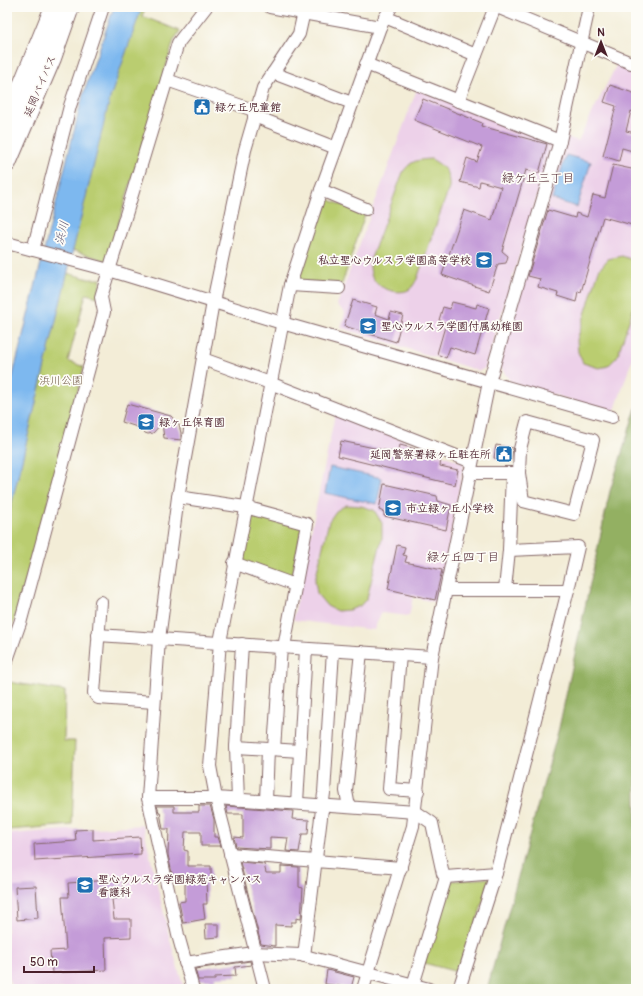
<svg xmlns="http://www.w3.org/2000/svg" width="643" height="996" font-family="Pangolin,'Klee One',sans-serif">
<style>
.built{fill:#edd1e9}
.green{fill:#bacd70;stroke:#82764e}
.forest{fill:#93b062;stroke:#6e6846}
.water{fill:#7db8ef;stroke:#646c8d}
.building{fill:#c49cd8}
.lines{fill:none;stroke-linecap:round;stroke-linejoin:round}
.minor-casing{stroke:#856767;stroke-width:14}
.highway-casing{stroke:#856767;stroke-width:20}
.minor{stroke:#fff;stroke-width:12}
.highway{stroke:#fff;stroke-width:18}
.labels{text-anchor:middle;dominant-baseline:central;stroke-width:3.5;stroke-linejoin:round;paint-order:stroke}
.street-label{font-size:11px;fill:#4a1f2b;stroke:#fdfcf7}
.poi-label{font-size:11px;font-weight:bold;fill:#4a1f2b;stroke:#fdfcf7;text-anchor:start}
.park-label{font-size:11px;fill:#6c5340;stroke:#fdfcf7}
.neighbourhood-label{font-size:12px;fill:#4a1f2b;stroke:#fdfcf7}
.water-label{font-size:12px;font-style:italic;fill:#5c5570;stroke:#fdfcf7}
</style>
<rect width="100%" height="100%" fill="#fdfcf7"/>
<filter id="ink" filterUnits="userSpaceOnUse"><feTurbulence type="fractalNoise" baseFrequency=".025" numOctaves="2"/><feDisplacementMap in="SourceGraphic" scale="8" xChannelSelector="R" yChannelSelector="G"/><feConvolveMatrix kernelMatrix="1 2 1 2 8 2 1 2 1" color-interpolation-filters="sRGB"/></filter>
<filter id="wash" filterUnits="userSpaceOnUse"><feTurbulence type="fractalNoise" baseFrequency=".012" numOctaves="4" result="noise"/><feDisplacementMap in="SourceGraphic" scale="16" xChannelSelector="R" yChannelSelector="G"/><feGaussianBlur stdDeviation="0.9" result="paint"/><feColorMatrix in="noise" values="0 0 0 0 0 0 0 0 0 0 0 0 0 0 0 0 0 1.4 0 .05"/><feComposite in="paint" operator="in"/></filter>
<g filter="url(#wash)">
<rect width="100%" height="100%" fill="#f3edd7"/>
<g class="built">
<polygon points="618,62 635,70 636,68 636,348 614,413 511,382 499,365 567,137 578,141"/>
<polygon points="417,89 549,142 552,147 485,368 479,371 341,328 345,312 337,305"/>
<polygon points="335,414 464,463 438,603 413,597 409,616 381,613 374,630 293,620"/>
<polygon points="143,825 170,940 184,989 13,989 7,975 7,834"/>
</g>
<g class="green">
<polygon points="141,7 146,7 142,16 180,31 174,40 107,261 72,250 108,103"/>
<path d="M431 159C444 166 450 172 449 188L417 279C415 282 413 287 410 289 400 296 379 289 373 279 370 274 370 267 370 261L403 172C411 160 418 160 431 159Z"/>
<polygon points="322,197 365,214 342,284 296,281"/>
<polygon points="622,256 633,260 636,264 636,300 617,357 608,366 599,368 583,363 578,352 577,340 599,270 608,259"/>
<polygon points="67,273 89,279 101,279 98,297 86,294 68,361 84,367 37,543 15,618 7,639 7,522"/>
<polygon points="346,505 361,506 374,510 382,523 382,538 367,598 360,606 349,610 337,611 327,606 317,594 315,580 329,521 336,511"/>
<polygon points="247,512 302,527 291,580 237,561"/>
<polygon points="9,682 65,691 64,741 75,741 72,825 7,830 7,735"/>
<polygon points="490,878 461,973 424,963 450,881"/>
</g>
<polygon class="forest" points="636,408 636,989 487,989 559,728 610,491"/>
<g class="water">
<polygon points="114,7 142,7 110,98 7,522 7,399 83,95"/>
<polygon points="566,155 591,162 577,207 552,199"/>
<polygon points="330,467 382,478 377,504 325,493"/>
</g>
<g id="blocks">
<g class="building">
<polygon points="610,85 636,94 636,113 631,111 626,131 636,133 636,152 622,148 619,161 603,156 616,106 604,102"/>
<polygon points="423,99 482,123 481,126 547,144 539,173 526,170 502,251 508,256 506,263 498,264 489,291 442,275 464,210 492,220 501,187 480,181 479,187 460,182 467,158 477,162 482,147 414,120"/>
<polygon points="613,165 636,170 636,226 603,217 581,292 578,291 576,302 557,296 558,293 538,287 540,279 528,276 548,210 575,218 576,213 587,217 593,195 605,198"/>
<polygon points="353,300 377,307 375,314 389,319 391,312 403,315 396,342 344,326"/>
<polygon points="452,302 476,308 477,304 489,308 475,355 450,347 446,358 437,354 446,323 439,320 443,307 450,309"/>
<polygon points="127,404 171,416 179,425 181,433 181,440 164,438 162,423 153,433 148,434 145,433 140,428 122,422"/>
<polygon points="341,441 398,453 400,445 427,452 441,458 440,466 458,470 455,485 338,456"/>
<polygon points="496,445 513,448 511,460 494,458"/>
<polygon points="384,484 437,496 438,501 451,505 446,530 384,516 384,512 379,510"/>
<polygon points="397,545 405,547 403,555 407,556 405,562 442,570 435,600 388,589"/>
<polygon points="157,806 174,806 174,812 199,812 199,806 210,806 214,819 214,837 218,837 221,846 201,846 201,832 185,832 184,850 188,851 188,866 211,866 211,879 206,879 207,904 203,904 205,919 183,923 179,902 185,901 185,878 173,878 168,855 169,829 163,829 160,812 159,812"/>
<polygon points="226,806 293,811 292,819 309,820 308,834 302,834 299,852 286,851 288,838 270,837 270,849 236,847 234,837 243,838 243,814 228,814"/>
<polygon points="93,829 93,840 140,837 141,854 35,861 34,844 76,841 75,830"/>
<polygon points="240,862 264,864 266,873 281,873 281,866 299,867 299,887 303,888 301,919 296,918 296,922 291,922 291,926 275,925 275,946 261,944"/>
<polygon points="123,879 123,898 112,899 114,919 131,919 131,937 105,938 106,970 52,973 50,951 66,950 62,897 69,897 68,883"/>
<polygon points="36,886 38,918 17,920 15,887"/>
<polygon points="205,924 219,924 219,937 206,938"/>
<polygon points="250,961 251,965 235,967 236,976 215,977 215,980 198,980 195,969"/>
<polygon points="327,970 354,977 351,988 325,984"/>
</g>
</g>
</g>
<g filter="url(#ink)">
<use href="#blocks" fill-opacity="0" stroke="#856767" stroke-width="1"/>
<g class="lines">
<g class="minor-casing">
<g id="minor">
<polyline points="270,7 380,27"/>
<polyline points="497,7 631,63 635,62 636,59"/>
<polyline points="385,17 476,55"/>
<polyline points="366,64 560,141"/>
<polyline points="273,73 352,103"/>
<polyline points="167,80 256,111"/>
<polyline points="458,101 495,7"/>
<polyline points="254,116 336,148"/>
<polyline points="321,190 366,209"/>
<polyline points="7,243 109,270 282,323 612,417"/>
<polyline points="33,250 70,106 103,7"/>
<polyline points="290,285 339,288"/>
<polyline points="203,359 270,383 472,462"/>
<polyline points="469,473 519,473 520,449 527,422 593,440 574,514 523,501 519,473"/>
<polyline points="178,497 245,507 307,524 284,647"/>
<polyline points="509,550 578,547 568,590"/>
<polyline points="234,563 295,585"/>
<polyline points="505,589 509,550 512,473"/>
<polyline points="446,590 568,590 496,873 459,989"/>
<polyline points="101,602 94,693 98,698 154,702"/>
<polyline points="98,635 432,657"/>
<polyline points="400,655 389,789 418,791"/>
<polyline points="7,660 21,620 104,312 101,297 178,43 206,7"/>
<polyline points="236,747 300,751"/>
<polyline points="274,749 281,647"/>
<polyline points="148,798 216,798 416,812 432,823 443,874 446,877"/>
<polyline points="238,800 236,747 242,644"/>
<polyline points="266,801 268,749"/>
<polyline points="297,803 306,649"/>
<polyline points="349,807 346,791 361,652"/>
<polyline points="230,854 401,868"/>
<polyline points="304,956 324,793 333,651"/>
<polyline points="185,963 254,953 301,955 429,989"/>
<polyline points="413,985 446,877 496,873"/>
<polyline points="193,989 178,935 148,798 159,639 178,497 213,302 245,150 263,88 299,34 305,7"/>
<polyline points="265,989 216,798 210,766 220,642 290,285 321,190 380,27 391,7"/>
<polyline points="363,989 413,826 432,657 489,382 560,141 589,7"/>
</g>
</g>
<g class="highway-casing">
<g id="highway">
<polyline points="7,122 54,7"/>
<polyline points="7,163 52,58 70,7"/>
</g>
</g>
<use href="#minor" class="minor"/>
<use href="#highway" class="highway"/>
</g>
</g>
<defs>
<g id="civic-square" transform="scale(0.9)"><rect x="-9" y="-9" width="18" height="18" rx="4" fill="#1f6fb2" stroke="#fdfcf7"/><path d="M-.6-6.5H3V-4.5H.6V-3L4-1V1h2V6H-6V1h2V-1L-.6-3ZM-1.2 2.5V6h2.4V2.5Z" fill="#fff"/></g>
<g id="school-square" transform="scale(0.9)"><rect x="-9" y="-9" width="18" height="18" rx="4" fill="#1f6fb2" stroke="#fdfcf7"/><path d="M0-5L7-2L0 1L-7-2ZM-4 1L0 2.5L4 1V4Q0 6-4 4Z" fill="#fff"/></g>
</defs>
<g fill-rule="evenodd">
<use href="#civic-square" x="202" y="107"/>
<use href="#school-square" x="484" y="260"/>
<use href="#school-square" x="368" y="326"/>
<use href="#school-square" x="146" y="422"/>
<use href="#civic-square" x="504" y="454"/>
<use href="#school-square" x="393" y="508"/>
<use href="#school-square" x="85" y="885"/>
</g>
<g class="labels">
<g class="street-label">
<text transform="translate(40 86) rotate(-67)">延岡バイパス</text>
</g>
<g class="poi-label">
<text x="215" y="107">緑ケ丘児童館</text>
<text x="471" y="260" text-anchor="end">私立聖心ウルスラ学園高等学校</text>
<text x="381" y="326">聖心ウルスラ学園付属幼稚園</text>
<text x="159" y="422">緑ヶ丘保育園</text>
<text x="491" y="454" text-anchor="end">延岡警察署緑ヶ丘駐在所</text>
<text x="406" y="508">市立緑ヶ丘小学校</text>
<text x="98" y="879">聖心ウルスラ学園緑苑キャンパス<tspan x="98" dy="13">看護科</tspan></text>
</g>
<g class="park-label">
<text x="61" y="380">浜川公園</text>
</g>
<g class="neighbourhood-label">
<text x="538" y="178">緑ケ丘三丁目</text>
<text x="463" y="557">緑ケ丘四丁目</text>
</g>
<g class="water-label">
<text transform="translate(62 233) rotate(-76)">浜川</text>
</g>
</g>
<rect width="643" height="996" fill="none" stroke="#fdfcf7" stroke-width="24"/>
<g transform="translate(601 42)" stroke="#fdfcf7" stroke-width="3" paint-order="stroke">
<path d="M0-3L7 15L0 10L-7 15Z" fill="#4a1f2b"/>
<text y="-6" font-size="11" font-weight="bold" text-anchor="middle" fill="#4a1f2b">N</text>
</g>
<path d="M24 966v6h70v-6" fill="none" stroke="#4a1f2b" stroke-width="2"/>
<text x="30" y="966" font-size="12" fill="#4a1f2b" stroke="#fdfcf7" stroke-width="3" paint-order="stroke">50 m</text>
</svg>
